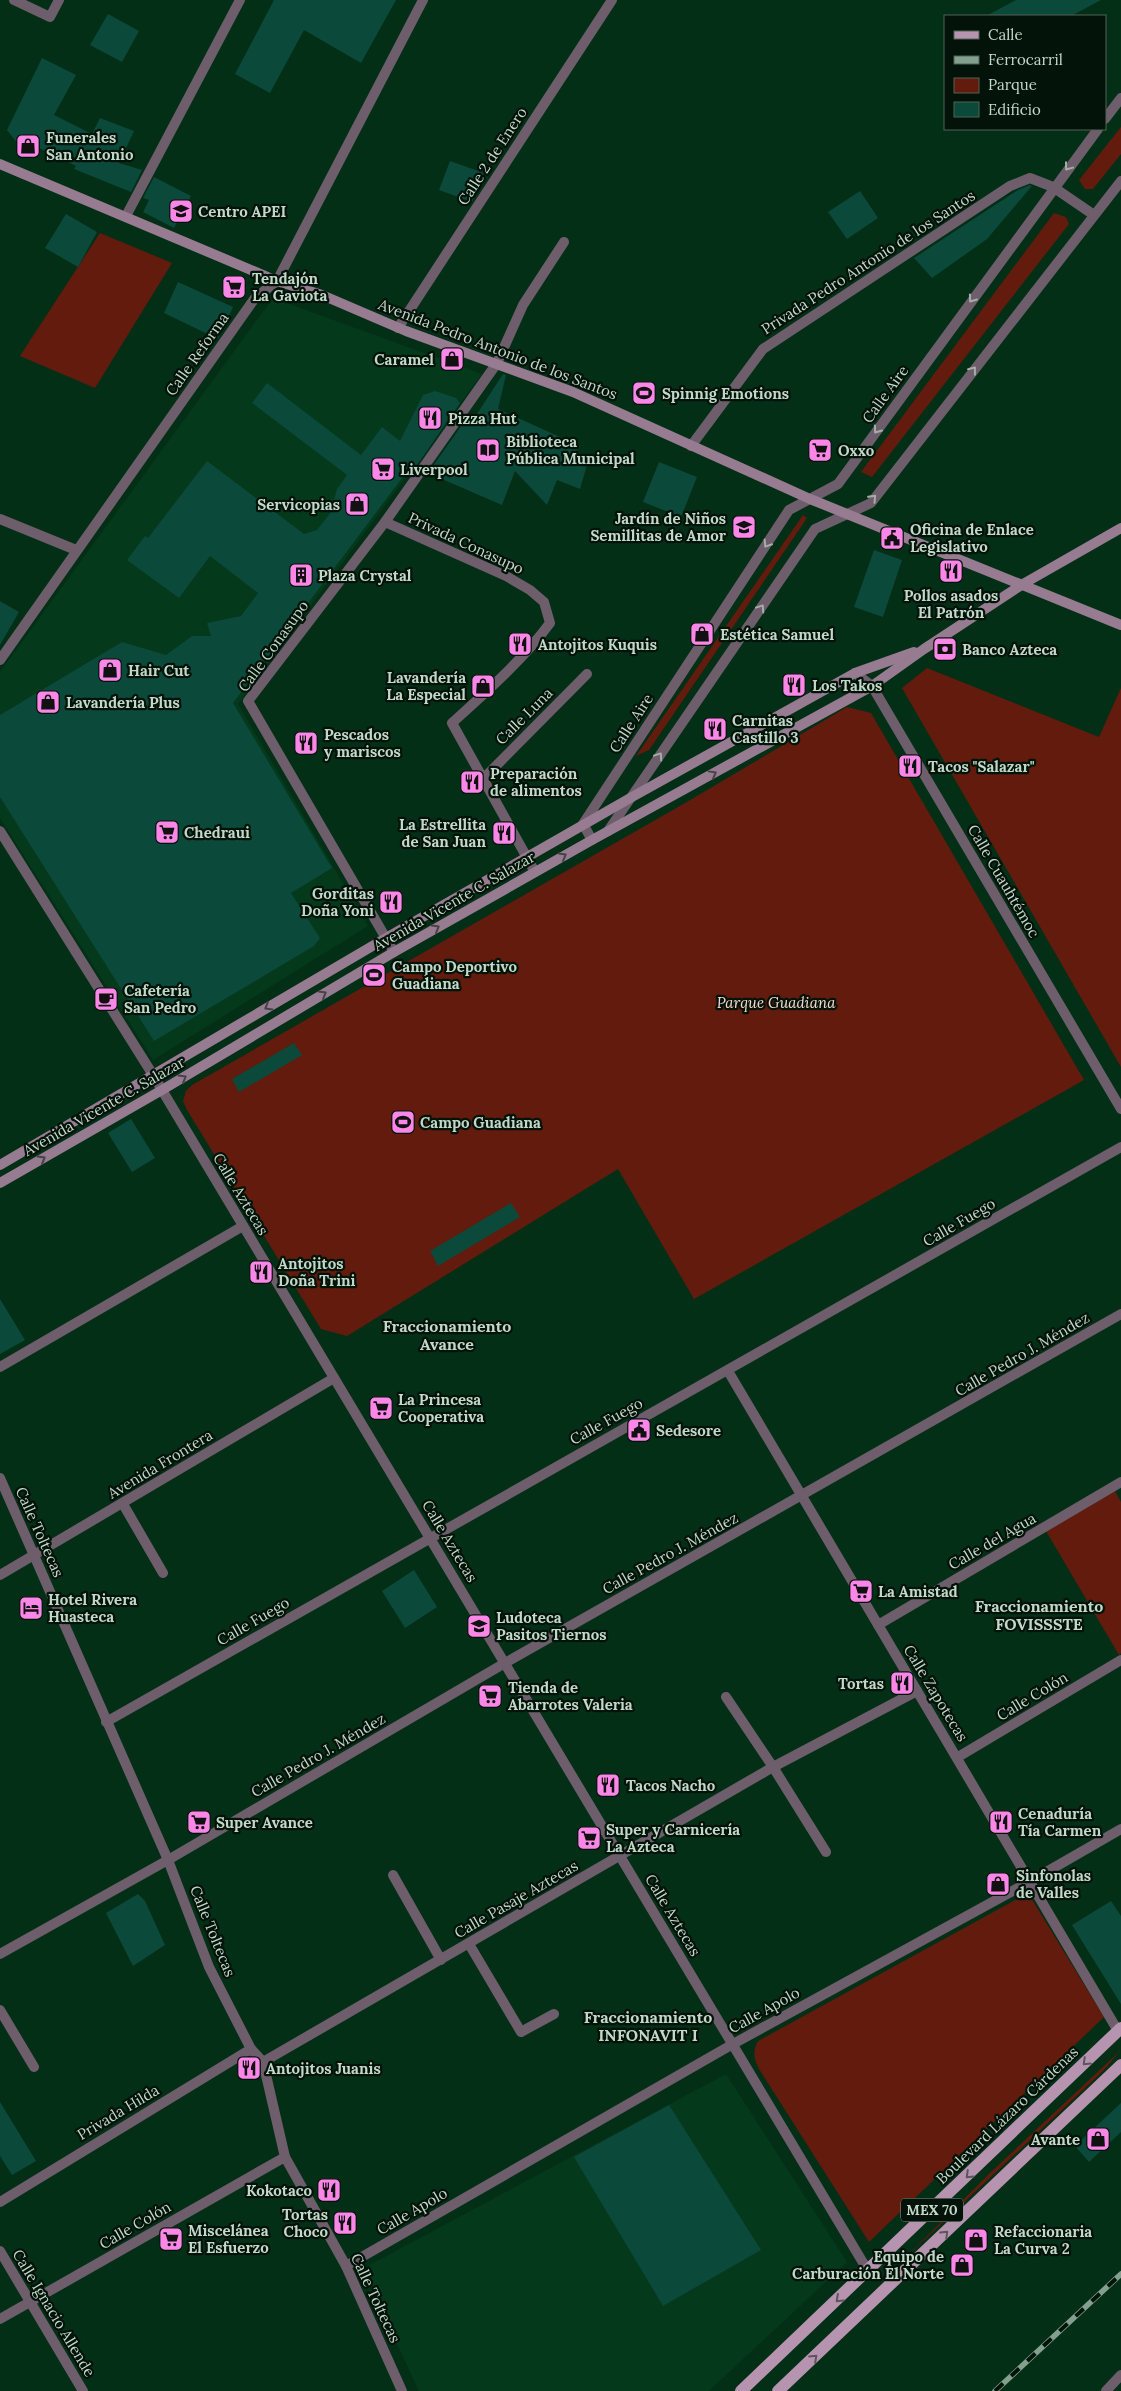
<svg xmlns="http://www.w3.org/2000/svg" width="1121" height="2391" font-family="Lora,serif">
<style>
.built{fill:#04391c}
.green{fill:#621b0c}
.building{fill:#0b493b}
.lines{fill:none;stroke-linecap:round;stroke-linejoin:round}
.street{stroke:#6e5e6b;stroke-width:10}
.secondary{stroke:#977c91;stroke-width:10}
.primary{stroke:#b694af;stroke-width:12}
.rail-casing{stroke:#83a08e;stroke-width:5.5}
.rail{stroke:#041309;stroke-width:4;stroke-dasharray:11;stroke-linecap:butt}
.oneway{stroke:#a5ada7}
.oneway2{stroke:#464246}
.oneway3{stroke:#5d545c}
.labels{text-anchor:middle;dominant-baseline:central;stroke-width:4.5;stroke-linejoin:round;paint-order:stroke}
.shield{fill:#041309;stroke:#899d8f;stroke-width:1}
.shield-label{font-size:14px;font-weight:bold;fill:#c2d8c8}
.poi-label{font-size:15px;font-weight:bold;fill:#c2d8c8;stroke:#041309;text-anchor:start}
.street-label{font-size:15px;fill:#c2d8c8;stroke:#041309}
.park-label{font-size:15px;font-style:italic;fill:#f7d9d1;stroke:#041309}
.neighbourhood-label{font-size:16px;font-weight:bold;fill:#c2d8c8;stroke:#041309}
</style>
<rect width="100%" height="100%" fill="#042f17"/>
<g class="built">
<polygon points="273,298 482,374 238,704 368,926 153,1060 0,818 0,672"/>
<polygon points="726,2074 847,2262 709,2391 419,2391 362,2269"/>
</g>
<g class="green">
<polygon points="1121,127 1121,154 1093,189 1085,189 1079,180"/>
<polygon points="1054,213 1066,217 1069,224 872,477 861,472"/>
<polygon points="100,233 172,263 95,388 20,356"/>
<polygon points="803,515 807,518 649,750 636,756"/>
<polygon points="927,668 1099,737 1121,688 1121,1067 902,688"/>
<polygon points="847,707 871,713 1084,1080 694,1299 618,1169 347,1336 321,1329 187,1110 183,1101 186,1091 192,1085 692,799"/>
<polygon points="1115,1491 1121,1502 1121,1653 1119,1655 1046,1531"/>
<path d="M1028 1893 1104 2017 869 2242 759 2069C754 2058 752 2052 758 2041Z"/>
<polygon points="1121,2050 1103,2071 902,2261 990,2173"/>
</g>
<g class="building">
<polygon points="274,0 396,0 361,63 304,30 270,93 235,74"/>
<polygon points="1016,0 1101,0 1071,16 986,16"/>
<polygon points="108,14 139,31 122,62 90,45"/>
<polygon points="42,58 76,75 54,115 92,134 100,118 134,131 119,163 142,170 131,192 74,169 76,166 37,147 30,159 7,130"/>
<polygon points="450,161 484,173 472,202 439,190"/>
<polygon points="154,177 191,196 174,228 143,212 149,200 143,198"/>
<polygon points="1030,185 1032,186 987,239 932,278 914,258 1018,190"/>
<polygon points="860,191 878,218 847,239 828,212"/>
<polygon points="66,214 97,232 78,267 45,248"/>
<polygon points="178,282 233,307 218,339 164,313"/>
<polygon points="503,374 506,375 498,409 580,446 576,452 589,458 580,489 557,480 547,505 515,471 502,505 428,473 469,415 473,420"/>
<polygon points="267,383 361,455 382,427 400,441 423,395 435,391 456,398 460,403 415,468 411,466 233,703 332,868 291,893 320,938 314,946 154,1041 0,797 0,715 122,642 166,655 192,636 211,636 207,623 241,616 258,593 210,556 179,598 127,560 145,536 148,538 207,461 304,534 317,530 331,512 337,489 347,475 252,403"/>
<polygon points="659,462 697,477 681,517 643,502"/>
<polygon points="874,550 902,560 883,617 854,607"/>
<polygon points="0,601 19,612 0,645"/>
<polygon points="294,1043 302,1055 239,1092 232,1079"/>
<polygon points="131,1119 155,1158 132,1172 108,1133"/>
<polygon points="511,1203 520,1217 438,1266 430,1251"/>
<polygon points="0,1299 25,1340 0,1354"/>
<polygon points="414,1570 437,1607 405,1628 382,1591"/>
<polygon points="138,1894 145,1901 165,1945 133,1966 106,1913"/>
<polygon points="1111,1901 1121,1916 1121,2004 1072,1925"/>
<polygon points="0,2102 36,2161 12,2175 0,2156"/>
<polygon points="1121,2103 1121,2132 1089,2162 1075,2146"/>
<polygon points="669,2105 761,2250 663,2306 574,2157"/>
</g>
<g class="lines">
<g class="street">
<polyline points="14,0 50,17 59,0"/>
<polyline points="1105,119 1121,98"/>
<polyline points="126,216 240,0"/>
<polyline points="398,328 612,0"/>
<polyline points="691,446 763,349 1010,186 1030,178 1053,187 1094,215"/>
<polyline points="0,519 76,550"/>
<path d="M385 522 506 576 530 590 544 602 550 623C522 661 487 691 452 723L535 872"/>
<polyline points="0,660 255,298 277,281 423,0"/>
<polyline points="855,673 872,686 1121,1109"/>
<polyline points="483,779 587,674"/>
<polyline points="0,831 153,1075 868,2271"/>
<polyline points="608,831 815,529 871,503 1121,181"/>
<polyline points="592,840 583,824 789,510 838,484 1098,129"/>
<polyline points="394,952 248,701 385,522 497,363 523,305 564,242"/>
<polyline points="0,1367 243,1226"/>
<polyline points="728,1371 1118,2031"/>
<polyline points="0,1478 168,1860 209,1967 251,2049 263,2062 285,2157 346,2266 402,2391"/>
<polyline points="123,1504 163,1573"/>
<polyline points="0,1575 334,1378"/>
<polyline points="878,1625 1121,1482"/>
<polyline points="726,1697 773,1767 826,1852"/>
<path d="M106 1722C444 1529 783 1340 1121 1147"/>
<polyline points="958,1757 1121,1660"/>
<polyline points="393,1875 441,1960"/>
<polyline points="469,1944 521,2032 554,2014"/>
<polyline points="0,1954 168,1860 505,1663 1121,1314"/>
<polyline points="0,2010 34,2067"/>
<polyline points="263,2062 773,1767 917,1691"/>
<polyline points="0,2202 251,2049"/>
<polyline points="0,2251 83,2391"/>
<polyline points="346,2266 733,2044 1029,1882 1121,1829"/>
<polyline points="0,2319 285,2157"/>
<polyline points="1106,2391 1121,2375"/>
</g>
<g class="secondary">
<polyline points="0,164 277,281 322,295 406,331 573,392 810,499 1121,625"/>
<polyline points="0,1165 386,938 632,797 855,673 914,652"/>
<polyline points="0,1183 162,1090 394,952 592,840 872,686 924,649 1023,584 1121,528"/>
</g>
<g class="primary">
<polyline points="741,2391 1121,2028"/>
<polyline points="778,2391 1121,2065"/>
</g>
<g class="rail-casing">
<polyline id="rail" points="995,2391 1121,2274"/>
</g>
<use href="#rail" class="rail"/>
</g>
<defs><path id="oneway-chevron" d="M-2-3.5L2.5 0L-2 3.5" fill="none" stroke-width="1.6" stroke-linecap="round" stroke-linejoin="round" transform="scale(1.25)"/></defs>
<g class="oneway">
<use href="#oneway-chevron" transform="translate(1068 167) rotate(127)"/>
<use href="#oneway-chevron" transform="translate(972 299) rotate(126)"/>
<use href="#oneway-chevron" transform="translate(973 370) rotate(-52)"/>
<use href="#oneway-chevron" transform="translate(877 430) rotate(126)"/>
<use href="#oneway-chevron" transform="translate(873 498) rotate(-47)"/>
<use href="#oneway-chevron" transform="translate(767 544) rotate(123)"/>
<use href="#oneway-chevron" transform="translate(761 608) rotate(-56)"/>
<use href="#oneway-chevron" transform="translate(659 756) rotate(-56)"/>
</g>
<g class="oneway2">
<use href="#oneway-chevron" transform="translate(713 774) rotate(-29)"/>
<use href="#oneway-chevron" transform="translate(563 856) rotate(-30)"/>
<use href="#oneway-chevron" transform="translate(436 928) rotate(-30)"/>
<use href="#oneway-chevron" transform="translate(323 994) rotate(-31)"/>
<use href="#oneway-chevron" transform="translate(268 1007) rotate(149)"/>
<use href="#oneway-chevron" transform="translate(183 1078) rotate(-31)"/>
<use href="#oneway-chevron" transform="translate(42 1159) rotate(-30)"/>
</g>
<g class="oneway3">
<use href="#oneway-chevron" transform="translate(1086 2062) rotate(136)"/>
<use href="#oneway-chevron" transform="translate(969 2175) rotate(136)"/>
<use href="#oneway-chevron" transform="translate(945 2234) rotate(-44)"/>
<use href="#oneway-chevron" transform="translate(839 2299) rotate(137)"/>
<use href="#oneway-chevron" transform="translate(814 2358) rotate(-43)"/>
</g>
<defs>
<g id="shop-square" transform="scale(1.25)"><rect x="-9" y="-9" width="18" height="18" rx="4" fill="#fa87e7" stroke="#041309"/><path d="M-5-2.5h2.3a2.7 3.5 0 0 1 5.4 0H5L5.5 6h-11ZM-1.5-2.5h3a1.5 2.3 0 0 0-3 0Z" fill="#111"/></g>
<g id="university-square" transform="scale(1.25)"><rect x="-9" y="-9" width="18" height="18" rx="4" fill="#fa87e7" stroke="#041309"/><path d="M0-5L7-2L0 1L-7-2ZM-4 1L0 2.5L4 1V4Q0 6-4 4Z" fill="#111"/></g>
<g id="supermarket-square" transform="scale(1.25)"><rect x="-9" y="-9" width="18" height="18" rx="4" fill="#fa87e7" stroke="#041309"/><path d="M-6-5.5h2.5l.6 2H6L4.5 2H-2.5L-4.4-4H-6ZM-1.5 3.2a1.3 1.3 0 1 0 .1 0ZM3 3.2a1.3 1.3 0 1 0 .1 0Z" fill="#111"/></g>
<g id="stadium-square" transform="scale(1.25)"><rect x="-9" y="-9" width="18" height="18" rx="4" fill="#fa87e7" stroke="#041309"/><path d="M0-5a6.5 5 0 1 0 0 10a6.5 5 0 1 0 0-10ZM-3.5-1.8h7v3.6h-7Z" fill="#111"/></g>
<g id="restaurant-square" transform="scale(1.25)"><rect x="-9" y="-9" width="18" height="18" rx="4" fill="#fa87e7" stroke="#041309"/><path d="M-5-6h1v4h1v-4h1v4h1v-4h1v5L-1.5 .5V6h-2V.5L-5-1ZM5-6V6H3V1.5H1.5Q1.5-4 5-6Z" fill="#111"/></g>
<g id="library-square" transform="scale(1.25)"><rect x="-9" y="-9" width="18" height="18" rx="4" fill="#fa87e7" stroke="#041309"/><path d="M-6-4Q-3-5.5-.7-3.5V5Q-3 3-6 4ZM6-4Q3-5.5 .7-3.5V5Q3 3 6 4Z" fill="#111"/></g>
<g id="school-square" transform="scale(1.25)"><rect x="-9" y="-9" width="18" height="18" rx="4" fill="#fa87e7" stroke="#041309"/><path d="M0-5L7-2L0 1L-7-2ZM-4 1L0 2.5L4 1V4Q0 6-4 4Z" fill="#111"/></g>
<g id="civic-square" transform="scale(1.25)"><rect x="-9" y="-9" width="18" height="18" rx="4" fill="#fa87e7" stroke="#041309"/><path d="M-.6-6.5H3V-4.5H.6V-3L4-1V1h2V6H-6V1h2V-1L-.6-3ZM-1.2 2.5V6h2.4V2.5Z" fill="#111"/></g>
<g id="building-square" transform="scale(1.25)"><rect x="-9" y="-9" width="18" height="18" rx="4" fill="#fa87e7" stroke="#041309"/><path d="M-4-6H4V6H1V3H-1V6H-4ZM-2.5-4.3h1.7v1.8h-1.7ZM.8-4.3h1.7v1.8H.8ZM-2.5-1h1.7V.8h-1.7ZM.8-1h1.7V.8H.8Z" fill="#111"/></g>
<g id="bank-square" transform="scale(1.25)"><rect x="-9" y="-9" width="18" height="18" rx="4" fill="#fa87e7" stroke="#041309"/><path d="M-6-4H6V4H-6ZM0-2.3a2.3 2.3 0 1 0 0 4.6a2.3 2.3 0 1 0 0-4.6Z" fill="#111"/></g>
<g id="cafe-square" transform="scale(1.25)"><rect x="-9" y="-9" width="18" height="18" rx="4" fill="#fa87e7" stroke="#041309"/><path d="M-5.5-4.5H6V0H3Q3 3.5 0 3.5H-2.5Q-5.5 3.5-5.5 0ZM3-3.2v2h1.7v-2ZM-6 4.5H4V6H-6Z" fill="#111"/></g>
<g id="hotel-square" transform="scale(1.25)"><rect x="-9" y="-9" width="18" height="18" rx="4" fill="#fa87e7" stroke="#041309"/><path d="M-6-4.5h1.5V1H6V5H4.5V3h-9V5H-6ZM-4 0a1.8 1.8 0 1 1 3.6 0ZM.5 0V-2.5h3Q6-2.5 6 0Z" fill="#111"/></g>
</defs>
<g fill-rule="evenodd">
<use href="#shop-square" x="28" y="146"/>
<use href="#university-square" x="181" y="211"/>
<use href="#supermarket-square" x="234" y="287"/>
<use href="#shop-square" x="452" y="359"/>
<use href="#stadium-square" x="644" y="393"/>
<use href="#restaurant-square" x="430" y="418"/>
<use href="#library-square" x="488" y="450"/>
<use href="#supermarket-square" x="820" y="450"/>
<use href="#supermarket-square" x="383" y="469"/>
<use href="#shop-square" x="357" y="504"/>
<use href="#school-square" x="744" y="527"/>
<use href="#civic-square" x="892" y="538"/>
<use href="#restaurant-square" x="951" y="571"/>
<use href="#building-square" x="301" y="575"/>
<use href="#shop-square" x="702" y="634"/>
<use href="#restaurant-square" x="520" y="644"/>
<use href="#bank-square" x="945" y="649"/>
<use href="#shop-square" x="110" y="670"/>
<use href="#restaurant-square" x="794" y="685"/>
<use href="#shop-square" x="483" y="686"/>
<use href="#shop-square" x="48" y="702"/>
<use href="#restaurant-square" x="715" y="729"/>
<use href="#restaurant-square" x="306" y="743"/>
<use href="#restaurant-square" x="910" y="766"/>
<use href="#restaurant-square" x="472" y="782"/>
<use href="#supermarket-square" x="167" y="832"/>
<use href="#restaurant-square" x="504" y="833"/>
<use href="#restaurant-square" x="391" y="902"/>
<use href="#stadium-square" x="374" y="975"/>
<use href="#cafe-square" x="106" y="999"/>
<use href="#stadium-square" x="403" y="1122"/>
<use href="#restaurant-square" x="261" y="1272"/>
<use href="#supermarket-square" x="381" y="1408"/>
<use href="#civic-square" x="639" y="1430"/>
<use href="#supermarket-square" x="861" y="1591"/>
<use href="#hotel-square" x="31" y="1608"/>
<use href="#university-square" x="479" y="1626"/>
<use href="#restaurant-square" x="902" y="1683"/>
<use href="#supermarket-square" x="490" y="1696"/>
<use href="#restaurant-square" x="608" y="1785"/>
<use href="#supermarket-square" x="199" y="1822"/>
<use href="#restaurant-square" x="1001" y="1822"/>
<use href="#supermarket-square" x="589" y="1838"/>
<use href="#shop-square" x="998" y="1884"/>
<use href="#restaurant-square" x="249" y="2068"/>
<use href="#shop-square" x="1098" y="2139"/>
<use href="#restaurant-square" x="329" y="2190"/>
<use href="#restaurant-square" x="345" y="2223"/>
<use href="#supermarket-square" x="171" y="2239"/>
<use href="#shop-square" x="976" y="2240"/>
<use href="#shop-square" x="962" y="2265"/>
</g>
<g class="labels">
<rect class="shield" x="901" y="2198.5" width="62" height="23" rx="4"/>
<g class="shield-label">
<text x="932" y="2210">MEX 70</text>
</g>
<g class="poi-label">
<text x="46" y="137">Funerales<tspan x="46" dy="17">San Antonio</tspan></text>
<text x="198" y="211">Centro APEI</text>
<text x="252" y="278">Tendajón<tspan x="252" dy="17">La Gaviota</tspan></text>
<text x="434" y="359" text-anchor="end">Caramel</text>
<text x="662" y="393">Spinnig Emotions</text>
<text x="448" y="418">Pizza Hut</text>
<text x="506" y="441">Biblioteca<tspan x="506" dy="17">Pública Municipal</tspan></text>
<text x="838" y="450">Oxxo</text>
<text x="400" y="469">Liverpool</text>
<text x="340" y="504" text-anchor="end">Servicopias</text>
<text x="726" y="518" text-anchor="end">Jardín de Niños<tspan x="726" dy="17">Semillitas de Amor</tspan></text>
<text x="910" y="529">Oficina de Enlace<tspan x="910" dy="17">Legislativo</tspan></text>
<text x="318" y="575">Plaza Crystal</text>
<text x="951" y="595" text-anchor="middle">Pollos asados<tspan x="951" dy="17">El Patrón</tspan></text>
<text x="720" y="634">Estética Samuel</text>
<text x="538" y="644">Antojitos Kuquis</text>
<text x="962" y="649">Banco Azteca</text>
<text x="128" y="670">Hair Cut</text>
<text x="466" y="677" text-anchor="end">Lavandería<tspan x="466" dy="17">La Especial</tspan></text>
<text x="812" y="685">Los Takos</text>
<text x="66" y="702">Lavandería Plus</text>
<text x="732" y="720">Carnitas<tspan x="732" dy="17">Castillo 3</tspan></text>
<text x="324" y="734">Pescados<tspan x="324" dy="17">y mariscos</tspan></text>
<text x="928" y="766">Tacos "Salazar"</text>
<text x="490" y="773">Preparación<tspan x="490" dy="17">de alimentos</tspan></text>
<text x="486" y="824" text-anchor="end">La Estrellita<tspan x="486" dy="17">de San Juan</tspan></text>
<text x="184" y="832">Chedraui</text>
<text x="374" y="893" text-anchor="end">Gorditas<tspan x="374" dy="17">Doña Yoni</tspan></text>
<text x="392" y="966">Campo Deportivo<tspan x="392" dy="17">Guadiana</tspan></text>
<text x="124" y="990">Cafetería<tspan x="124" dy="17">San Pedro</tspan></text>
<text x="420" y="1122">Campo Guadiana</text>
<text x="278" y="1263">Antojitos<tspan x="278" dy="17">Doña Trini</tspan></text>
<text x="398" y="1399">La Princesa<tspan x="398" dy="17">Cooperativa</tspan></text>
<text x="656" y="1430">Sedesore</text>
<text x="878" y="1591">La Amistad</text>
<text x="48" y="1599">Hotel Rivera<tspan x="48" dy="17">Huasteca</tspan></text>
<text x="496" y="1617">Ludoteca<tspan x="496" dy="17">Pasitos Tiernos</tspan></text>
<text x="884" y="1683" text-anchor="end">Tortas</text>
<text x="508" y="1687">Tienda de<tspan x="508" dy="17">Abarrotes Valeria</tspan></text>
<text x="626" y="1785">Tacos Nacho</text>
<text x="1018" y="1813">Cenaduría<tspan x="1018" dy="17">Tía Carmen</tspan></text>
<text x="216" y="1822">Super Avance</text>
<text x="606" y="1829">Super y Carnicería<tspan x="606" dy="17">La Azteca</tspan></text>
<text x="1016" y="1875">Sinfonolas<tspan x="1016" dy="17">de Valles</tspan></text>
<text x="266" y="2068">Antojitos Juanis</text>
<text x="1080" y="2139" text-anchor="end">Avante</text>
<text x="312" y="2190" text-anchor="end">Kokotaco</text>
<text x="328" y="2214" text-anchor="end">Tortas<tspan x="328" dy="17">Choco</tspan></text>
<text x="188" y="2230">Miscelánea<tspan x="188" dy="17">El Esfuerzo</tspan></text>
<text x="994" y="2231">Refaccionaria<tspan x="994" dy="17">La Curva 2</tspan></text>
<text x="944" y="2256" text-anchor="end">Equipo de<tspan x="944" dy="17">Carburación El Norte</tspan></text>
</g>
<g class="street-label">
<text transform="translate(492 156) rotate(-57)">Calle 2 de Enero</text>
<text transform="translate(868 262) rotate(-33)">Privada Pedro Antonio de los Santos</text>
<text transform="translate(498 349) rotate(21)">Avenida Pedro Antonio de los Santos</text>
<text transform="translate(197 354) rotate(-55)">Calle Reforma</text>
<text transform="translate(885 394) rotate(-54)">Calle Aire</text>
<text transform="translate(466 543) rotate(25)">Privada Conasupo</text>
<text transform="translate(273 646) rotate(-54)">Calle Conasupo</text>
<text transform="translate(524 716) rotate(-45)">Calle Luna</text>
<text transform="translate(631 723) rotate(-57)">Calle Aire</text>
<text transform="translate(1004 881) rotate(60)">Calle Cuauhtémoc</text>
<text transform="translate(454 901) rotate(-30)">Avenida Vicente C. Salazar</text>
<text transform="translate(104 1106) rotate(-30)">Avenida Vicente C. Salazar</text>
<text transform="translate(241 1194) rotate(59)">Calle Aztecas</text>
<text transform="translate(959 1222) rotate(-30)">Calle Fuego</text>
<text transform="translate(1022 1354) rotate(-30)">Calle Pedro J. Méndez</text>
<text transform="translate(606 1421) rotate(-29)">Calle Fuego</text>
<text transform="translate(160 1464) rotate(-31)">Avenida Frontera</text>
<text transform="translate(40 1532) rotate(66)">Calle Toltecas</text>
<text transform="translate(450 1541) rotate(59)">Calle Aztecas</text>
<text transform="translate(992 1541) rotate(-30)">Calle del Agua</text>
<text transform="translate(670 1553) rotate(-29)">Calle Pedro J. Méndez</text>
<text transform="translate(253 1621) rotate(-30)">Calle Fuego</text>
<text transform="translate(936 1693) rotate(59)">Calle Zapotecas</text>
<text transform="translate(1032 1696) rotate(-31)">Calle Colón</text>
<text transform="translate(318 1755) rotate(-30)">Calle Pedro J. Méndez</text>
<text transform="translate(516 1899) rotate(-30)">Calle Pasaje Aztecas</text>
<text transform="translate(673 1915) rotate(59)">Calle Aztecas</text>
<text transform="translate(213 1931) rotate(68)">Calle Toltecas</text>
<text transform="translate(764 2010) rotate(-29)">Calle Apolo</text>
<text transform="translate(118 2112) rotate(-31)">Privada Hilda</text>
<text transform="translate(1007 2115) rotate(-44)">Boulevard Lázaro Cárdenas</text>
<text transform="translate(412 2211) rotate(-30)">Calle Apolo</text>
<text transform="translate(135 2225) rotate(-30)">Calle Colón</text>
<text transform="translate(376 2298) rotate(65)">Calle Toltecas</text>
<text transform="translate(54 2313) rotate(59)">Calle Ignacio Allende</text>
</g>
<g class="park-label">
<text x="776" y="1002">Parque Guadiana</text>
</g>
<g class="neighbourhood-label">
<text x="447" y="1326">Fraccionamiento<tspan x="447" dy="18">Avance</tspan></text>
<text x="1039" y="1606">Fraccionamiento<tspan x="1039" dy="18">FOVISSSTE</tspan></text>
<text x="648" y="2017">Fraccionamiento<tspan x="648" dy="18">INFONAVIT I</tspan></text>
</g>
</g>
<rect x="944" y="15" width="162" height="115" fill="#041309" stroke="#506255"/>
<rect x="954" y="31" width="25" height="8" fill="#b694af" stroke="#506255"/>
<text x="988" y="40" font-size="15" fill="#c2d8c8">Calle</text>
<rect x="954" y="56" width="25" height="8" fill="#83a08e" stroke="#506255"/>
<text x="988" y="65" font-size="15" fill="#c2d8c8">Ferrocarril</text>
<rect x="954" y="78" width="25" height="15" fill="#621b0c" stroke="#506255"/>
<text x="988" y="90" font-size="15" fill="#c2d8c8">Parque</text>
<rect x="954" y="102" width="25" height="15" fill="#0b493b" stroke="#506255"/>
<text x="988" y="115" font-size="15" fill="#c2d8c8">Edificio</text>
</svg>
